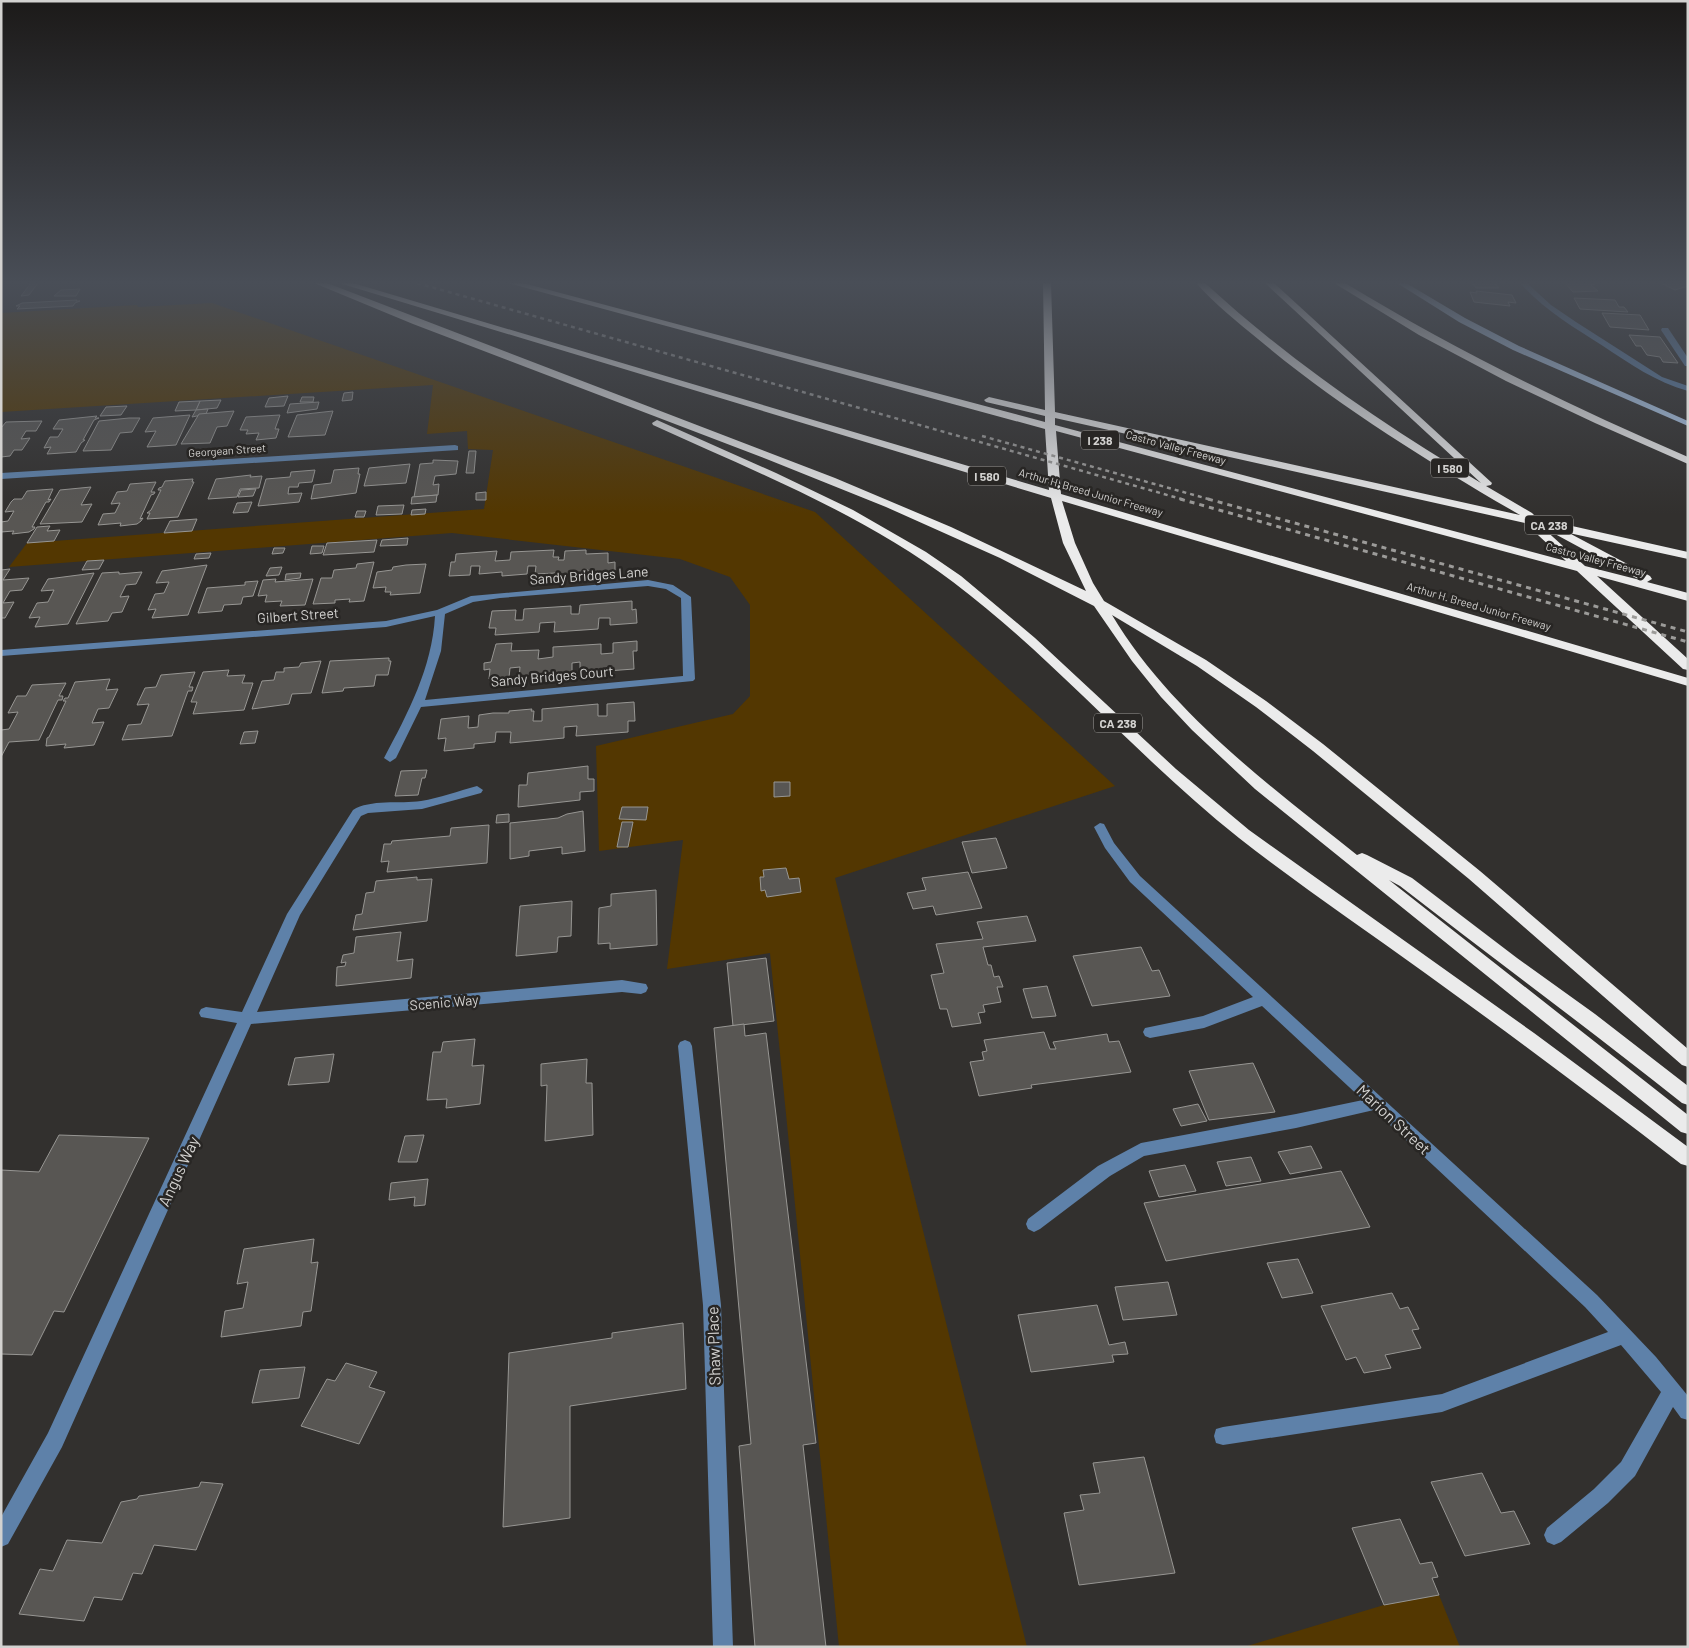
<svg xmlns="http://www.w3.org/2000/svg" width="1689" height="1648" font-family="Barlow,sans-serif">
<style>
.green{fill:#533701}
.building{fill:#585653;stroke:#979693}
.lines{fill:none;stroke-linecap:round;stroke-linejoin:round}
.minor{fill:#5e81a9;fill-rule:evenodd}
.major{fill:#b3cff0;fill-rule:evenodd}
.highway{fill:#ebebeb;fill-rule:evenodd}
.rail-far1{stroke:#9c9b99;stroke-width:2.5;stroke-dasharray:4 4;stroke-linecap:butt}
.rail{stroke:#9c9b99;stroke-width:3;stroke-dasharray:5 5;stroke-linecap:butt}
.labels{text-anchor:middle;dominant-baseline:central;stroke-width:5;stroke-linejoin:round;paint-order:stroke}
.far-street-label{font-size:11px;fill:#d3d2d0;stroke:#282624}
.shield{fill:#282624;stroke:#a09e9c;stroke-width:1}
.shield-label{font-size:12px;font-weight:bold;fill:#d3d2d0}
.street-label{font-size:14px;fill:#d3d2d0;stroke:#282624}
.near-street-label{font-size:16px;fill:#d3d2d0;stroke:#282624}
</style>
<rect width="100%" height="100%" fill="#32302e"/>
<g class="green">
<polygon points="212,303 815,512 1115,786 835,878 1027,1647 839,1647 770,953 667,969 683,840 599,851 596,746 733,714 750,696 750,605 730,577 680,559 452,533 9,567 27,543 484,509 493,450 468,449 467,431 427,434 433,385 1,412 1,313 137,305 138,307"/>
<polygon points="1439,1595 1460,1647 1244,1647 1384,1605"/>
</g>
<g class="building">
<polygon points="31,283 38,283 29,295 21,296"/>
<polygon points="1472,283 1495,283 1499,288 1476,288"/>
<polygon points="1565,283 1597,283 1591,285 1598,291 1573,292"/>
<polygon points="1661,283 1688,283 1688,286 1675,290"/>
<polygon points="80,289 76,296 54,296 61,290"/>
<polygon points="1476,291 1512,295 1516,303 1508,302 1510,306 1474,302 1470,292 1477,293"/>
<polygon points="1574,298 1615,300 1619,307 1624,307 1628,312 1580,309"/>
<polygon points="77,300 76,301 80,301 75,303 73,306 17,309 20,306 16,306 22,303"/>
<polygon points="1602,313 1640,315 1649,330 1610,327"/>
<polygon points="1629,335 1660,337 1678,363 1663,362 1660,357 1647,355 1641,346 1636,346"/>
<polygon points="353,392 352,400 342,401 344,393"/>
<polygon points="288,396 284,406 265,407 269,398"/>
<polygon points="302,397 314,397 313,402 300,402"/>
<polygon points="221,400 217,408 196,410 200,401"/>
<polygon points="200,401 196,410 175,411 179,402"/>
<polygon points="319,402 317,409 287,413 290,404"/>
<polygon points="127,406 121,415 100,416 106,407"/>
<polygon points="208,409 206,414 192,417 196,410"/>
<polygon points="234,411 227,426 217,427 210,443 181,444 199,414"/>
<polygon points="333,411 325,435 288,437 297,415"/>
<polygon points="190,415 176,445 147,447 156,431 145,432 153,418"/>
<polygon points="280,415 275,429 279,429 276,438 256,440 259,433 246,434 248,430 240,430 246,417"/>
<polygon points="97,416 95,418 99,418 94,420 83,440 85,440 81,443 76,452 47,454 51,447 44,448 50,437 58,437 63,429 53,429 59,420"/>
<polygon points="129,418 140,418 132,432 120,433 111,450 83,451 99,421"/>
<polygon points="42,421 36,431 26,431 21,439 30,438 22,450 14,450 10,456 1,457 1,428 6,422"/>
<polygon points="469,451 476,451 474,473 466,473"/>
<polygon points="433,460 458,461 456,474 435,476 433,485 439,484 438,495 414,497 420,464 433,463"/>
<polygon points="410,464 406,483 364,486 369,468"/>
<polygon points="359,468 358,474 360,474 356,493 311,499 314,485 331,483 334,470"/>
<polygon points="315,470 312,482 299,483 298,487 289,487 288,494 302,493 299,502 258,506 266,479 290,477 291,472"/>
<polygon points="251,475 250,477 262,476 259,488 240,489 237,497 208,499 216,479"/>
<polygon points="193,479 192,482 194,482 178,517 147,519 150,513 147,513 151,510 161,490 158,490 159,488 162,487 165,481"/>
<polygon points="156,482 151,492 155,492 154,494 151,495 140,519 143,518 141,521 137,524 120,526 121,523 98,525 103,514 115,513 120,503 111,504 117,492 127,491 130,484"/>
<polygon points="91,487 81,505 92,504 82,522 40,524 60,490"/>
<polygon points="53,489 48,500 51,499 49,502 46,502 32,527 35,527 34,529 29,532 12,534 14,531 1,532 1,522 8,521 14,511 5,512 11,502 14,499 22,499 27,491"/>
<polygon points="256,489 253,496 238,497 241,490"/>
<polygon points="486,492 486,500 476,500 476,493"/>
<polygon points="437,495 436,502 411,504 412,497"/>
<polygon points="252,502 248,512 233,513 237,503"/>
<polygon points="404,505 402,514 376,515 378,506"/>
<polygon points="426,509 425,514 411,515 412,510"/>
<polygon points="357,511 366,511 364,517 355,517"/>
<polygon points="197,519 192,531 164,533 170,521"/>
<polygon points="50,526 47,531 60,530 54,541 27,543 37,527"/>
<polygon points="408,538 407,545 380,546 382,540"/>
<polygon points="377,540 374,552 323,555 327,543"/>
<polygon points="312,546 324,546 322,553 310,554"/>
<polygon points="274,548 285,548 283,553 272,554"/>
<polygon points="554,550 553,557 559,557 558,560 564,560 565,551 586,550 586,554 608,553 608,563 615,562 615,576 587,578 588,570 582,571 579,575 556,576 556,573 535,574 536,566 528,566 527,574 502,576 502,572 479,574 480,566 471,566 470,575 449,576 451,562 455,562 456,554 497,551 495,561 510,560 511,552"/>
<polygon points="211,553 209,558 194,559 196,554"/>
<polygon points="104,560 99,569 82,570 87,561"/>
<polygon points="374,562 364,601 349,602 350,599 335,600 335,603 313,604 321,578 332,578 334,570 356,568 357,564"/>
<polygon points="426,564 420,593 390,595 391,592 385,592 386,587 373,588 377,572 392,570 393,567 406,565"/>
<polygon points="207,565 188,615 152,618 156,609 148,610 155,594 164,593 169,582 156,583 162,571"/>
<polygon points="282,567 279,575 266,576 270,568"/>
<polygon points="10,569 3,580 29,578 22,590 10,591 3,603 14,602 5,618 1,618 1,570"/>
<polygon points="119,572 119,574 142,572 136,584 126,585 120,597 129,596 122,612 112,613 108,621 76,624 102,573"/>
<polygon points="94,573 68,624 35,627 40,617 29,618 37,603 48,602 54,590 41,591 48,579"/>
<polygon points="301,573 300,578 285,580 286,574"/>
<polygon points="276,579 275,582 313,579 305,605 280,606 282,601 265,602 267,595 258,596 263,580"/>
<polygon points="258,581 253,596 243,597 241,604 224,605 222,611 198,613 207,588 245,585 245,582"/>
<polygon points="632,601 632,610 636,609 637,623 610,625 610,618 599,618 598,629 554,632 555,622 540,623 539,632 495,635 496,628 489,628 492,611 516,610 515,620 523,620 524,609 571,606 571,614 579,614 580,605"/>
<polygon points="637,641 637,651 633,651 634,669 580,673 580,662 572,663 572,674 519,678 520,667 510,668 509,678 489,679 490,669 484,670 484,663 491,662 496,644 512,643 511,651 539,650 538,659 553,657 553,647 601,644 601,654 613,653 613,643"/>
<polygon points="389,658 389,661 391,661 388,675 376,675 374,686 344,688 343,691 322,693 330,661"/>
<polygon points="321,661 311,693 292,694 289,704 252,709 262,681 274,680 276,672 284,672 284,668 299,667 301,663"/>
<polygon points="229,670 227,676 245,675 242,683 253,683 244,710 193,714 197,702 191,702 203,672"/>
<polygon points="195,672 189,687 193,687 192,691 188,691 172,736 122,740 128,725 141,724 149,704 137,705 145,688 156,687 161,675"/>
<polygon points="110,679 106,690 118,689 109,708 98,709 92,723 104,722 94,745 64,748 66,744 46,746 47,738 49,737 66,701 63,701 65,698 68,698 75,682"/>
<polygon points="66,683 59,696 63,696 62,700 58,700 39,740 9,742 1,757 1,730 9,729 18,712 8,713 17,696 26,696 32,685"/>
<polygon points="634,702 635,721 628,721 628,732 576,736 577,726 564,727 564,738 510,743 511,732 496,732 495,742 474,744 474,748 444,751 446,738 438,739 441,719 469,716 468,728 478,727 479,715 493,713 509,713 509,711 532,709 531,711 534,711 533,721 542,721 542,709 598,704 598,716 607,716 607,704"/>
<polygon points="258,731 255,743 240,744 244,732"/>
<polygon points="588,766 588,779 594,779 594,791 580,792 580,800 518,807 519,785 527,785 528,773"/>
<polygon points="427,770 425,778 422,778 418,795 395,796 401,771"/>
<polygon points="774,782 790,782 790,796 774,797"/>
<polygon points="622,807 648,807 646,820 619,819"/>
<polygon points="583,811 585,851 562,854 562,847 529,851 529,856 510,859 510,823 558,818 567,814"/>
<polygon points="509,814 509,822 496,823 497,815"/>
<polygon points="622,822 633,822 628,847 617,847"/>
<polygon points="489,825 487,863 387,872 389,861 381,862 384,844 391,844 392,841 450,836 451,828"/>
<polygon points="996,838 1007,868 972,873 962,842"/>
<polygon points="786,868 789,879 799,878 801,892 767,897 765,890 761,891 760,877 764,877 763,870"/>
<polygon points="968,872 982,908 936,915 933,906 913,909 907,893 926,890 922,878"/>
<polygon points="417,877 417,880 432,879 427,921 353,930 356,915 362,914 366,893 374,892 376,881"/>
<polygon points="656,890 657,945 610,949 610,943 598,944 599,908 611,906 611,894"/>
<polygon points="572,901 571,936 558,937 557,952 516,956 520,906"/>
<polygon points="1027,916 1036,941 983,947 988,965 991,965 994,977 999,976 1003,987 997,987 1001,1002 983,1005 985,1012 978,1013 981,1023 952,1027 947,1009 940,1009 931,975 944,973 936,944 983,939 977,922"/>
<polygon points="401,932 397,961 413,959 411,978 336,986 337,967 345,966 346,962 341,963 343,955 354,953 356,937"/>
<polygon points="1141,947 1152,971 1159,970 1170,996 1092,1006 1073,956"/>
<polygon points="766,958 774,1021 733,1026 727,963"/>
<polygon points="1047,986 1056,1016 1032,1018 1023,989"/>
<polygon points="744,1024 745,1036 766,1033 816,1443 803,1445 826,1647 755,1647 739,1446 751,1444 714,1028"/>
<polygon points="1044,1032 1050,1049 1056,1049 1053,1042 1107,1034 1109,1042 1119,1041 1131,1072 1031,1085 1032,1088 979,1096 970,1062 984,1060 982,1052 987,1051 984,1040"/>
<polygon points="475,1039 472,1066 484,1065 480,1104 446,1108 447,1099 427,1100 433,1052 441,1052 443,1042"/>
<polygon points="334,1054 329,1082 288,1085 295,1058"/>
<polygon points="587,1059 586,1083 592,1083 593,1135 545,1141 547,1085 541,1086 541,1064"/>
<polygon points="1253,1063 1275,1112 1209,1120 1189,1071"/>
<polygon points="1198,1104 1207,1121 1181,1126 1173,1109"/>
<polygon points="59,1135 149,1138 64,1312 54,1311 32,1355 1,1354 1,1170 39,1172"/>
<polygon points="424,1135 417,1162 398,1162 405,1136"/>
<polygon points="1311,1146 1322,1168 1290,1174 1278,1152"/>
<polygon points="1251,1157 1261,1181 1226,1186 1217,1162"/>
<polygon points="1185,1165 1196,1191 1159,1197 1149,1171"/>
<polygon points="1341,1171 1370,1227 1166,1261 1144,1203"/>
<polygon points="428,1179 425,1205 414,1206 415,1197 389,1200 391,1183"/>
<polygon points="314,1239 311,1263 318,1262 311,1311 303,1312 301,1326 221,1337 225,1311 243,1308 248,1282 237,1284 244,1249"/>
<polygon points="1298,1259 1313,1293 1282,1298 1267,1263"/>
<polygon points="1168,1282 1177,1315 1123,1320 1115,1287"/>
<polygon points="1392,1293 1400,1309 1408,1307 1419,1329 1412,1330 1421,1348 1385,1355 1391,1368 1364,1373 1356,1357 1346,1360 1321,1306"/>
<polygon points="1097,1305 1109,1345 1125,1342 1128,1354 1112,1355 1114,1362 1031,1372 1018,1315"/>
<polygon points="683,1323 686,1389 570,1406 570,1518 503,1527 509,1353 612,1338 612,1333"/>
<polygon points="346,1363 377,1372 369,1387 385,1392 359,1444 301,1426 327,1379 335,1381"/>
<polygon points="305,1367 299,1398 252,1403 260,1370"/>
<polygon points="1144,1457 1175,1573 1079,1585 1064,1513 1084,1510 1080,1495 1100,1493 1093,1463"/>
<polygon points="1482,1473 1501,1513 1514,1511 1530,1544 1465,1556 1431,1482"/>
<polygon points="201,1482 223,1484 196,1550 154,1545 142,1574 133,1573 122,1600 94,1597 84,1621 19,1614 40,1569 53,1571 67,1540 102,1543 121,1502 137,1499 139,1496 199,1487"/>
<polygon points="1400,1519 1420,1564 1432,1562 1438,1577 1432,1578 1439,1595 1384,1605 1352,1528"/>
</g>
<g class="lines">
<g class="minor">
<path d="M1520 283H1527L1551 305 1576 322 1662 377 1688 386V391C1656 382 1630 364 1603 346 1573 327 1544 310 1520 283Z"/>
<polygon points="1662,328 1668,328 1688,358 1688,366 1685,366 1661,330"/>
<polygon points="455,445 458,446 458,450 1,479 1,473"/>
<path d="M648 580 673 585 691 597 695 679 693 681 421 707 396 758 390 762 384 758C408 713 432 668 435 616L386 627 1 656V650L386 621 437 610 471 596ZM648 586 666 589 681 598 683 676 425 700 441 651 445 614 473 602 500 598Z"/>
<path d="M477 786 483 790 481 793 422 809 368 813 361 816 300 915 257 1012 622 980 646 984 648 988 646 992 641 994 622 992 251 1024 62 1447 8 1544 1 1547V1517L48 1433 237 1023 201 1017 199 1013 201 1009 206 1007 242 1012 287 914 353 810C370 799 400 804 421 801 440 798 458 791 477 786Z"/>
<polygon points="1100,823 1104,824 1114,843 1140,876 1597,1295 1656,1357 1688,1396 1688,1420 1681,1418 1673,1407 1635,1476 1608,1503 1561,1542 1554,1545 1547,1542 1544,1535 1547,1528 1594,1489 1621,1462 1661,1392 1621,1345 1442,1412 1223,1445 1216,1443 1214,1436 1216,1429 1223,1427 1442,1394 1608,1332 1585,1307 1374,1110 1296,1128 1144,1156 1110,1176 1040,1229 1034,1232 1028,1229 1026,1224 1028,1219 1098,1166 1141,1143 1296,1114 1363,1100 1262,1006 1204,1028 1150,1038 1145,1036 1143,1032 1145,1028 1203,1016 1253,997 1130,882 1105,848 1094,827"/>
<polygon points="685,1040 690,1042 692,1046 721,1305 733,1647 713,1647 703,1305 678,1046 680,1042"/>
</g>
<polygon class="major" points="1397,283 1406,283 1465,318 1519,346 1688,421 1688,426 1513,350 1459,322"/>
<g class="highway">
<path d="M314 283H327L835 478 951 527 1086 591 1063 543 1051 498 339 283H353L1049 490 1045 429 508 283H523L1045 422V416L986 402 984 400 989 397 1045 410 1043 283H1051L1055 412 1520 515C1429 462 1339 407 1258 339 1237 322 1215 304 1196 283H1205C1290 361 1382 424 1481 483L1265 283H1274L1492 483 1491 485 1486 486 1532 513 1534 515 1532 517 1688 552V559L1569 533 1650 576 1652 579 1647 582 1688 593V601L1597 576 1688 659V670L1683 669 1577 571 1056 431 1061 494 1688 678V686L1062 501 1075 543 1093 583 1104 601 1206 660 1266 701 1323 744 1480 871 1688 1049V1067L1682 1065 1469 879 1313 751 1256 707 1197 666 1112 615C1169 711 1271 787 1357 855L1362 853 1367 855 1412 878 1517 958 1595 1014 1688 1086V1105L1682 1103C1589 1029 1494 959 1400 886L1389 880 1688 1115V1134L1681 1132 1255 789 1192 730 1161 697 1132 661 1094 606 1000 558 886 507 769 460 413 324ZM1055 418 1525 523 1566 561 1055 425ZM1542 527 1555 530 1553 532 1555 534 1640 580 1585 566Z"/>
<path d="M1334 283H1345C1455 350 1570 406 1688 457V464L1595 423 1506 381 1419 335Z"/>
<path d="M657 420 776 473 853 510 926 552 961 576 1035 638 1176 769 1249 830 1534 1033 1688 1147V1166L1681 1164C1597 1099 1511 1035 1425 973 1363 928 1299 885 1239 838 1138 758 1055 659 953 582 863 514 756 472 653 425L652 423Z"/>
</g>
<g class="rail-far1">
<polyline points="417,283 1185,500"/>
<polyline points="982,436 1212,500"/>
</g>
<g class="rail">
<polyline points="1180,499 1688,642"/>
<polyline points="1208,499 1688,632"/>
</g>
</g>
<linearGradient id="sky" x2="0" y2="1"><stop stop-color="#1c1a19"/><stop offset="0.55" stop-color="#494e57"/><stop offset="1" stop-color="#494e57" stop-opacity="0"/></linearGradient>
<rect width="1689" height="514" fill="url(#sky)"/>
<g class="labels">
<g class="far-street-label">
<text transform="translate(1176 447) rotate(15)">Castro Valley Freeway</text>
<text transform="translate(227 450) rotate(-4)">Georgean Street</text>
<text transform="translate(1091 492) rotate(16)">Arthur H. Breed Junior Freeway</text>
<text transform="translate(1596 559) rotate(15)">Castro Valley Freeway</text>
<text transform="translate(1479 606) rotate(16)">Arthur H. Breed Junior Freeway</text>
</g>
<g class="shield">
<rect x="1081" y="430.5" width="38" height="19" rx="4"/>
<rect x="1431" y="458.5" width="38" height="19" rx="4"/>
<rect x="968" y="466.5" width="38" height="19" rx="4"/>
<rect x="1525" y="515.5" width="48" height="19" rx="4"/>
<rect x="1094" y="713.5" width="48" height="19" rx="4"/>
</g>
<g class="shield-label">
<text x="1100" y="440">I 238</text>
<text x="1450" y="468">I 580</text>
<text x="987" y="476">I 580</text>
<text x="1549" y="525">CA 238</text>
<text x="1118" y="723">CA 238</text>
</g>
<g class="street-label">
<text transform="translate(589 575) rotate(-4)">Sandy Bridges Lane</text>
<text transform="translate(298 615) rotate(-4)">Gilbert Street</text>
<text transform="translate(552 676) rotate(-5)">Sandy Bridges Court</text>
<text transform="translate(444 1002) rotate(-5)">Scenic Way</text>
</g>
<g class="near-street-label">
<text transform="translate(1394 1119) rotate(43)">Marion Street</text>
<text transform="translate(178 1171) rotate(-65)">Angus Way</text>
<text transform="translate(713 1346) rotate(-92)">Shaw Place</text>
</g>
</g>
<rect width="1689" height="1648" fill="none" stroke="#d3d2d0" stroke-width="5"/>
</svg>
